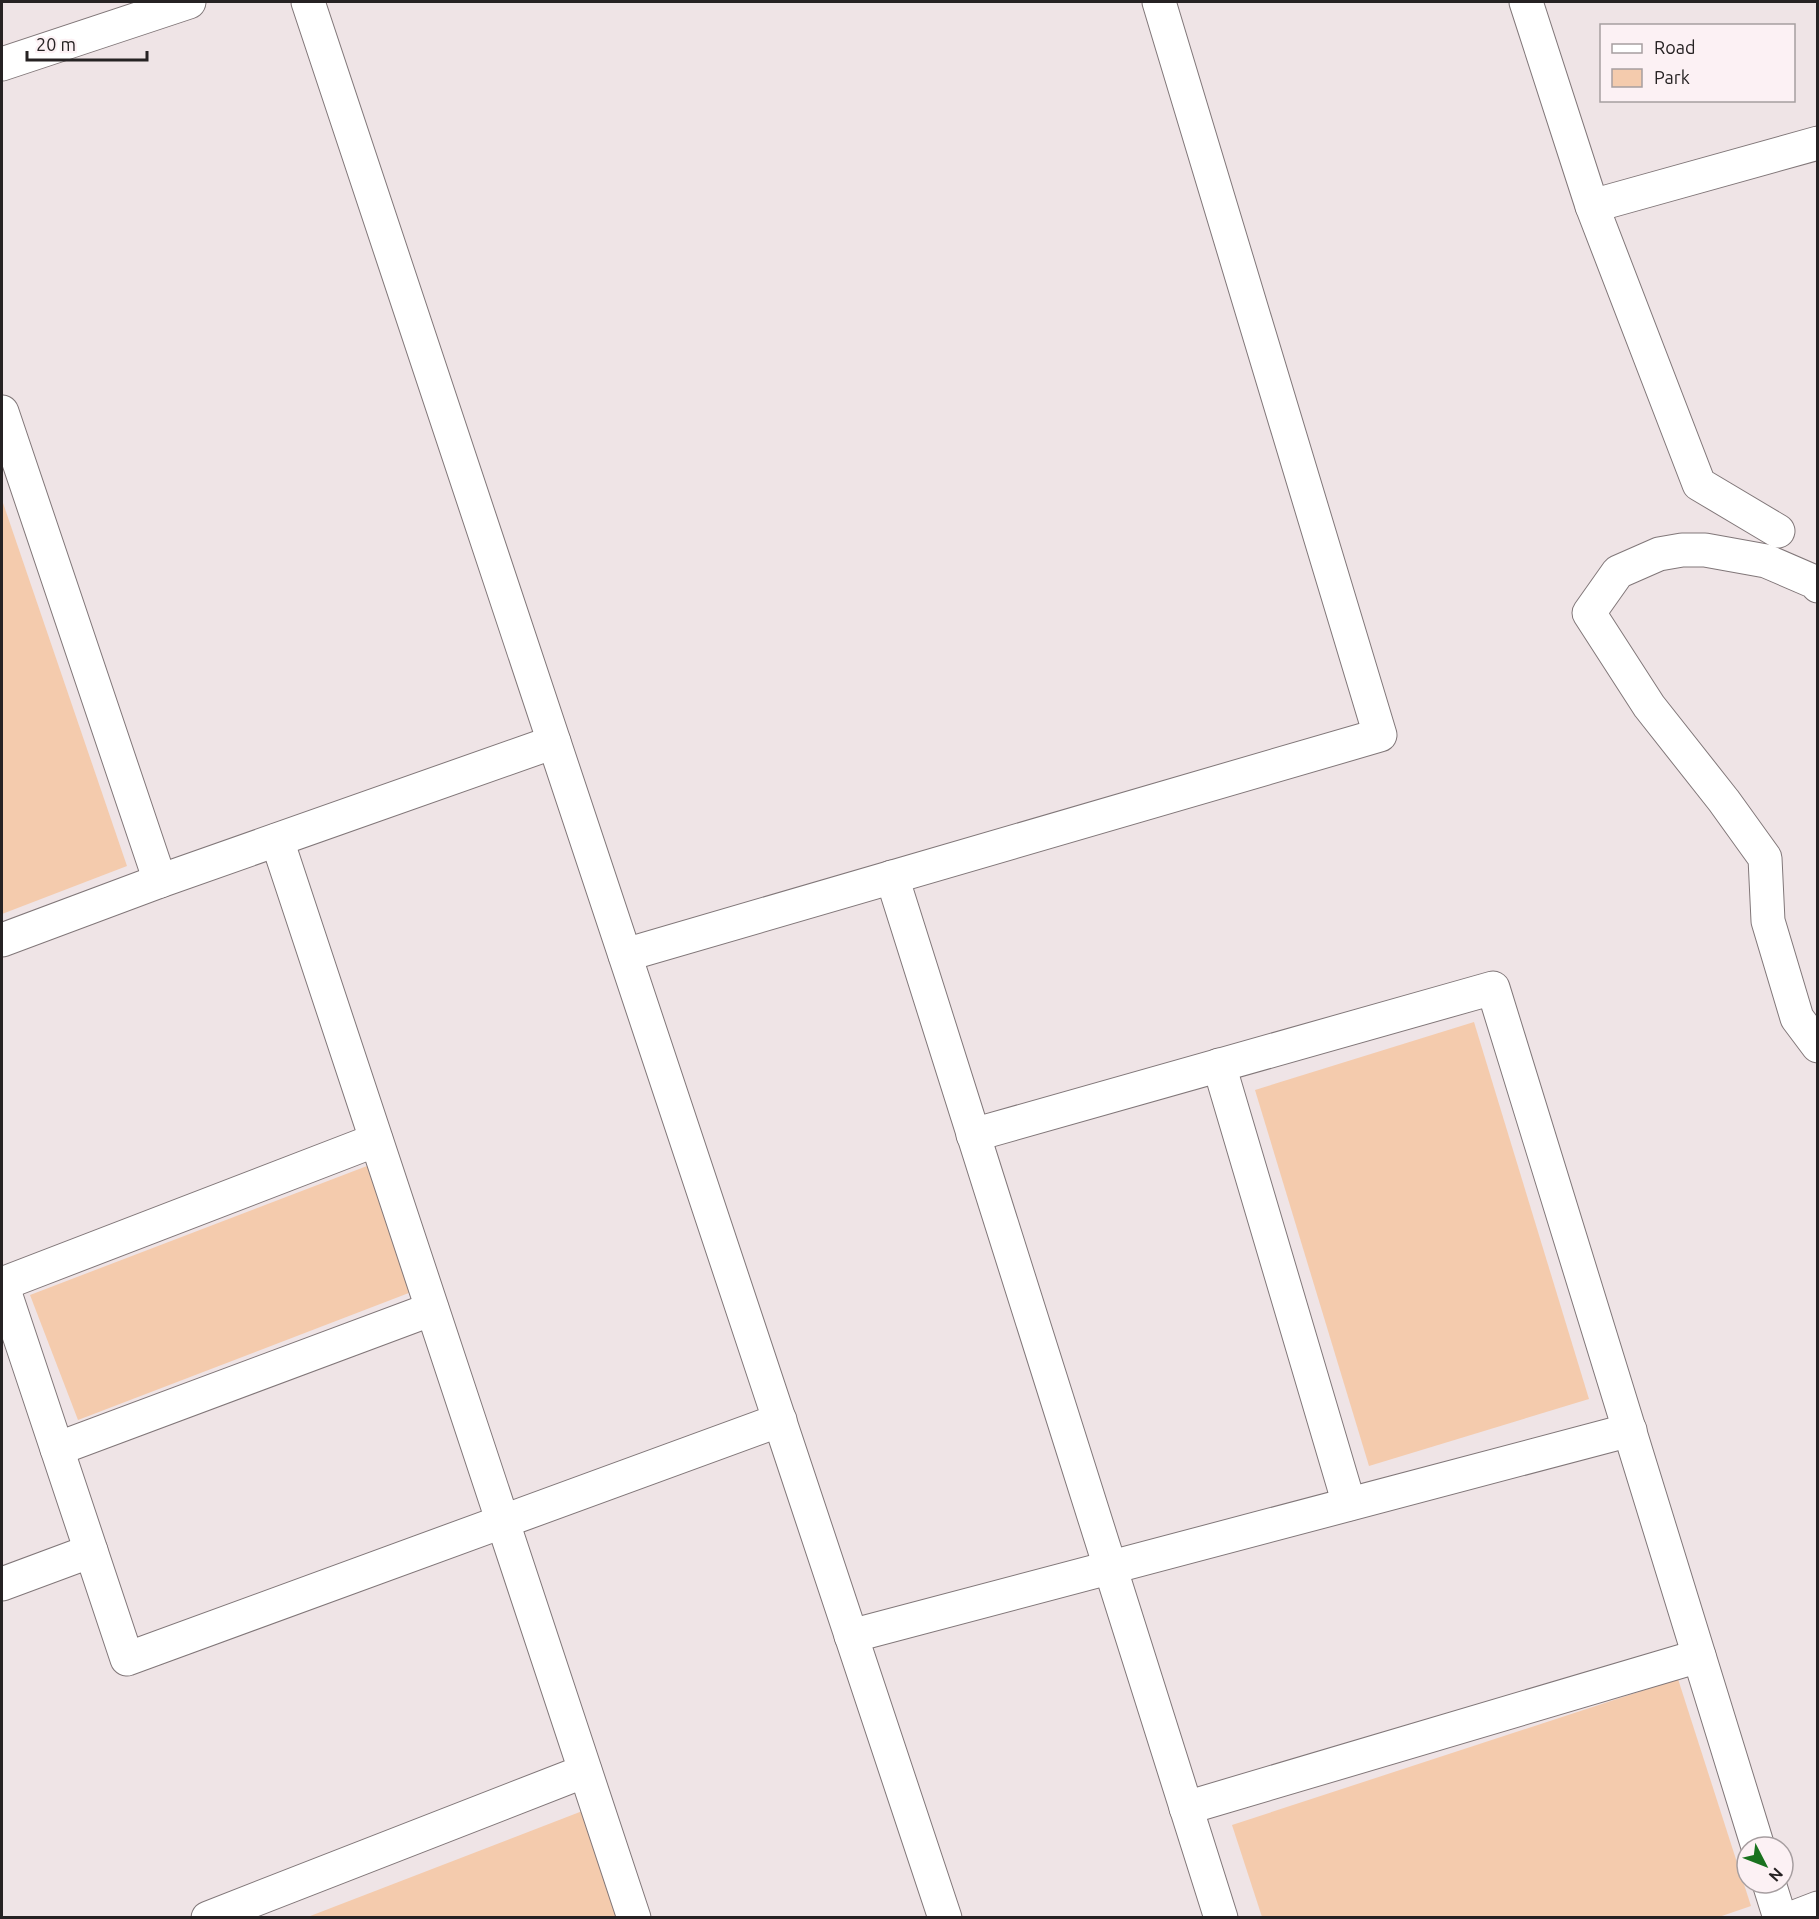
<svg xmlns="http://www.w3.org/2000/svg" width="1819" height="1919" font-family="Ubuntu,sans-serif">
<style>
.green{fill:#f4cbad}
.lines{fill:none;stroke-linecap:round;stroke-linejoin:round}
.street-casing{stroke:#817779;stroke-width:35}
.street{stroke:#fff;stroke-width:33}
</style>
<rect width="100%" height="100%" fill="#efe4e6"/>
<g class="green">
<polygon points="2,500 127,866 2,914"/>
<polygon points="1474,1022 1589,1399 1369,1466 1255,1090"/>
<polygon points="367,1166 414,1291 78,1420 30,1295"/>
<polygon points="1678,1679 1751,1906 1716,1918 1262,1917 1232,1825"/>
<polygon points="585,1810 618,1918 305,1918"/>
</g>
<g class="lines">
<g class="street-casing">
<g id="street">
<polyline points="308,2 945,1918"/>
<polyline points="1526,2 1592,206 1699,484 1778,531"/>
<polyline points="2,64 189,2"/>
<polyline points="1592,206 1818,143"/>
<polyline points="2,412 160,881"/>
<polyline points="1818,586 1817,583 1766,561 1705,550 1682,550 1659,554 1618,572 1589,613 1649,706 1724,801 1765,858 1768,921 1797,1018 1818,1046"/>
<polyline points="277,840 634,1918"/>
<polyline points="892,877 1221,1918"/>
<polyline points="2,940 160,881 554,742"/>
<polyline points="625,955 1380,735 1159,2"/>
<polyline points="1219,1065 1349,1504"/>
<polyline points="973,1135 1493,988 1758,1847"/>
<polyline points="2,1284 127,1659 780,1420"/>
<polyline points="2,1284 376,1140"/>
<polyline points="57,1449 432,1309"/>
<polyline points="2,1584 91,1551"/>
<polyline points="851,1636 1630,1430"/>
<polyline points="1186,1808 1699,1656"/>
<polyline points="1769,1883 1780,1918"/>
<polyline points="208,1918 585,1771"/>
<polyline points="1792,1918 1818,1908"/>
</g>
</g>
<use href="#street" class="street"/>
</g>
<rect width="1819" height="1919" fill="none" stroke="#262223" stroke-width="6"/>
<rect x="1600" y="24" width="195" height="78" fill="#fcf1f4" stroke="#a69ea0" stroke-width="1.5"/>
<rect x="1612" y="44" width="30" height="9" fill="#ffffff" stroke="#a69ea0" stroke-width="1.5"/>
<text x="1654" y="54" font-size="18" fill="#262223">Road</text>
<rect x="1612" y="69" width="30" height="18" fill="#f4cbad" stroke="#a69ea0" stroke-width="1.5"/>
<text x="1654" y="84" font-size="18" fill="#262223">Park</text>
<g transform="translate(1765 1865) rotate(132)"><circle r="28" fill="#fcf1f4" stroke="#a69ea0" stroke-width="1.5"/>
<path d="M0-4.5L10 22L0 15L-10 22Z" fill="#19721e"/>
<text y="-9" font-size="16" font-weight="bold" text-anchor="middle" fill="#262223">N</text>
</g>
<path d="M27 51v9h120v-9" fill="none" stroke="#262223" stroke-width="3"/>
<text x="36" y="51" font-size="18" fill="#262223" stroke="#fcf1f4" stroke-width="4.5" paint-order="stroke">20 m</text>
</svg>
